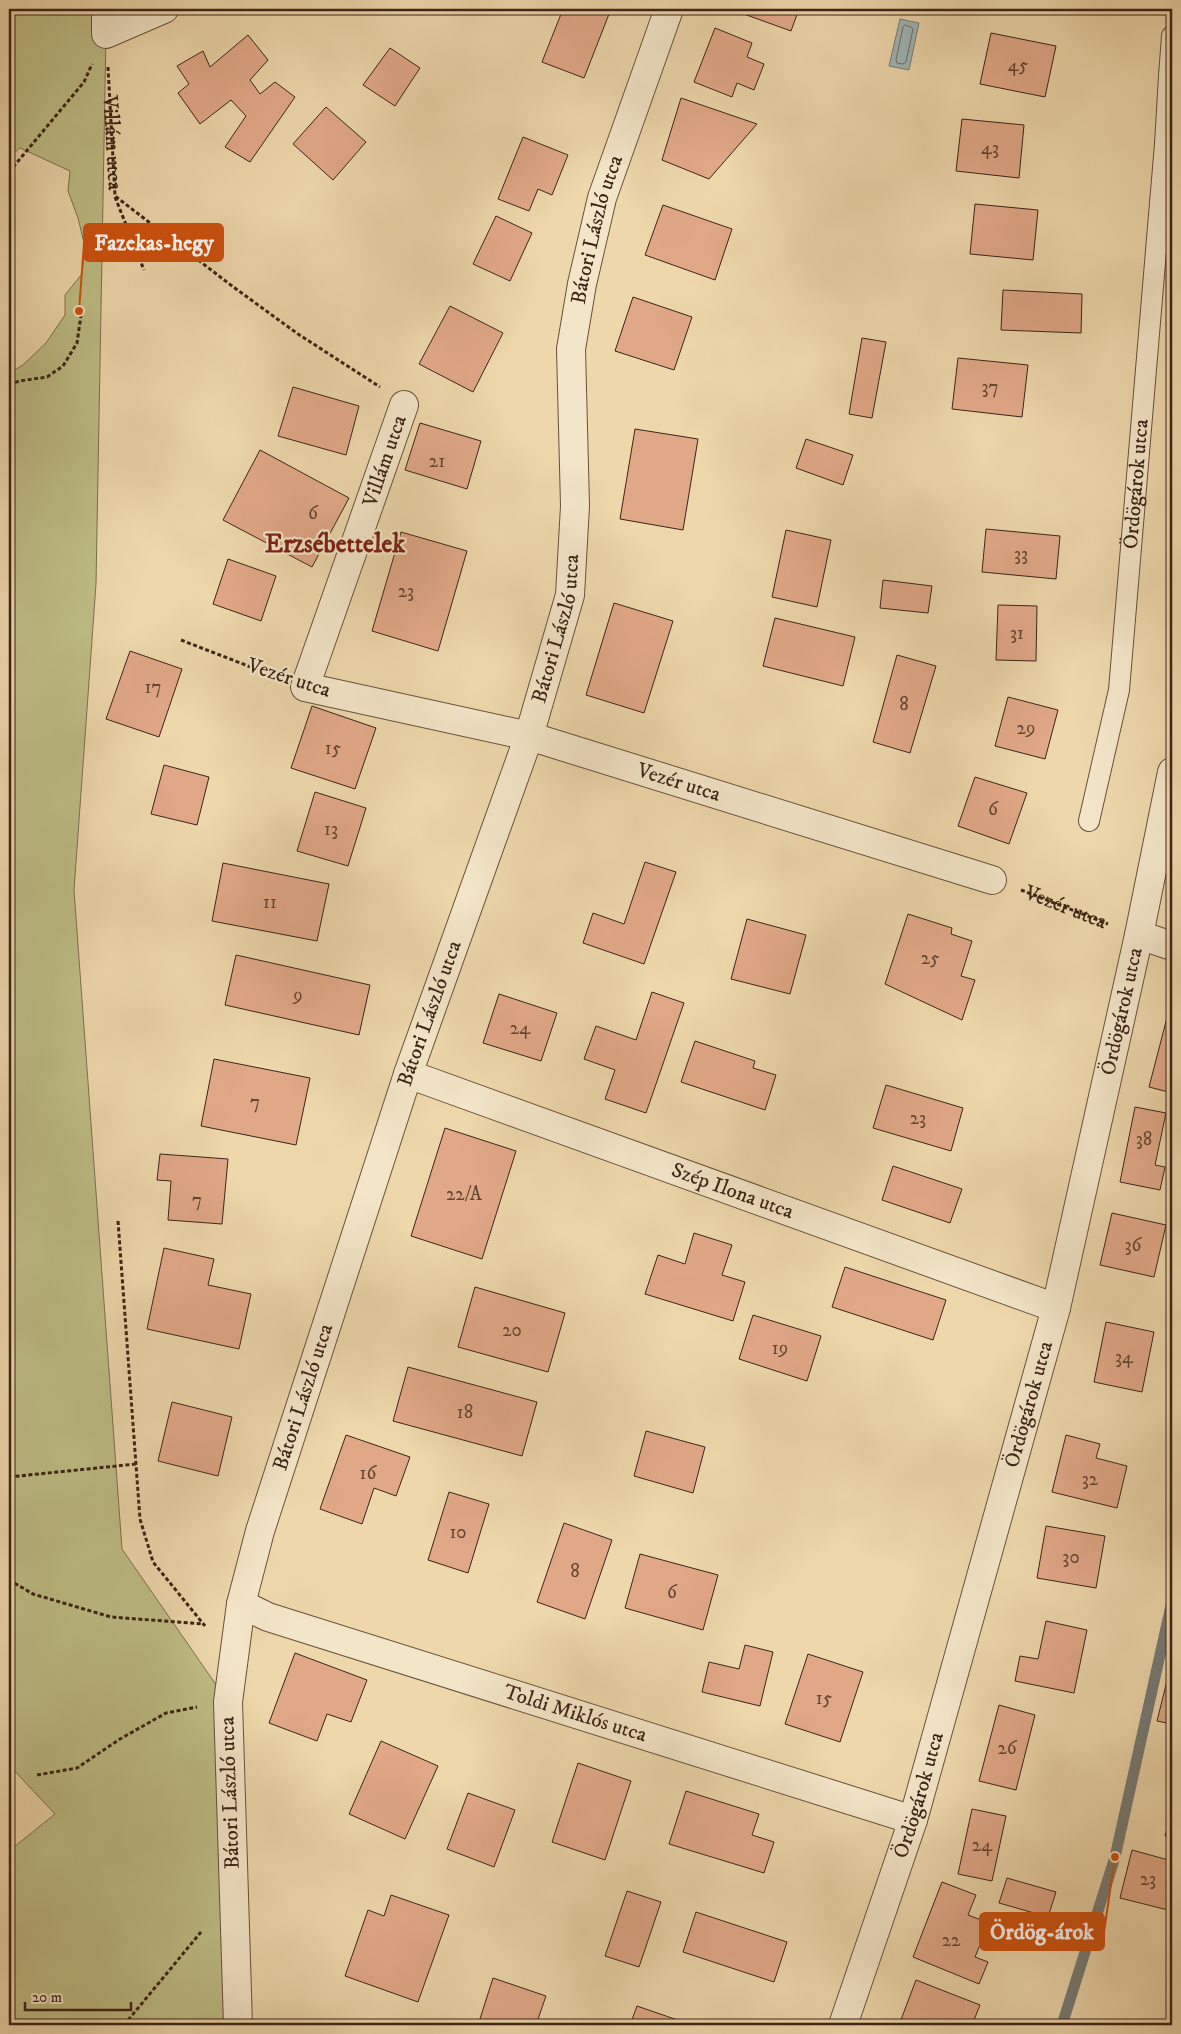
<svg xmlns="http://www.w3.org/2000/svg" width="1181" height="2034" font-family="'IM FELL DW Pica',serif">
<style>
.green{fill:#bebd85;stroke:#7d714e}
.water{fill:#9fb6b5;stroke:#777c76}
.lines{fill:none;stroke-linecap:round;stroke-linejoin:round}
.shore{stroke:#6e6e66;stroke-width:1}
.stream{stroke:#777c76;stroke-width:11}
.building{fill:#e1a888;stroke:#3c2517}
.lane-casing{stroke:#68523c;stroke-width:22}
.street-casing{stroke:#68523c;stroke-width:30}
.path{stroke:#3c2517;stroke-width:3;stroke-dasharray:4 2.5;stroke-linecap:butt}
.lane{stroke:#f3e5c8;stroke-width:20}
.street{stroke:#f3e5c8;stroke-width:28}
.labels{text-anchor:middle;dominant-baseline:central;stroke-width:4.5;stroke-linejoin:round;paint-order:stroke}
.number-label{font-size:19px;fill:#654633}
.street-label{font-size:21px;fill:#3c2517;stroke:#f3e5c8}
.district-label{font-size:26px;font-weight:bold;fill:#7a1f14;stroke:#f3e5c8}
.leader{fill:none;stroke:#ce510e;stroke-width:2}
.callout-dot{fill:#ce510e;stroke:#f3e5c8;stroke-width:2}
.callout{fill:#ce510e;stroke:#ce510e;stroke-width:2}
.callout-label{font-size:22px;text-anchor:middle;font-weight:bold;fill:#fff}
</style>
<rect width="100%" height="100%" fill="#edd7ab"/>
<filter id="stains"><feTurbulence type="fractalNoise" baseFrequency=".004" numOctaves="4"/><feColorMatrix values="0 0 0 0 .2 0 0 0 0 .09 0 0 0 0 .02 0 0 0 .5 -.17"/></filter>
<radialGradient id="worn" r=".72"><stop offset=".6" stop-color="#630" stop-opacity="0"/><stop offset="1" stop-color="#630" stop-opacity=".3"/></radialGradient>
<polygon class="green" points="9,9 103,9 106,34 96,584 74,890 122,1549 228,1702 230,2025 9,2025 9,1851 55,1814 9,1765 9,373 23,365 46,343 65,315 65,295 82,274 85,247 78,218 68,191 70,171 20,148 9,157"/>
<polygon class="water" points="900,19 919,23 909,70 889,66"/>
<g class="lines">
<polygon class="shore" points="905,25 911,27 913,29 906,62 903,64 897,63 896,60 903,27"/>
<polyline class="stream" points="1062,2025 1115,1857 1172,1601"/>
</g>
<g class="building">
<polygon points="563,9 611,9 584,78 542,62"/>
<polygon points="730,9 799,9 791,31"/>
<polygon points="715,28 752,43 747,57 764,64 754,90 737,83 732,97 694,82"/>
<polygon points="991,33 1056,46 1045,97 980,84"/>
<polygon points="248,35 268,60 250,80 260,94 275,82 295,97 250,162 225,147 246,116 231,100 200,124 178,93 189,84 177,66 203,51 210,67"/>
<polygon points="390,48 420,68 395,106 363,85"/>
<polygon points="681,98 757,124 709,179 662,160"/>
<polygon points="326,107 366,142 333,180 293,144"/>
<polygon points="962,119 1024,125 1019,178 956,171"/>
<polygon points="523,137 568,155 552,195 538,189 529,211 498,199"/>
<polygon points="975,204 1038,210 1033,260 970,254"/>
<polygon points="663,205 732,229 715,280 645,255"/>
<polygon points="496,216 532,233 510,281 473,264"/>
<polygon points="1003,290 1082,294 1081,333 1001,330"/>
<polygon points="633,297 692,317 674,370 615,351"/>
<polygon points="450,306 503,333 473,392 419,364"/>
<polygon points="862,338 886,342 872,418 849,414"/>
<polygon points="958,358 1028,365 1022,417 952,409"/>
<polygon points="293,387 359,406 346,455 278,436"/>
<polygon points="420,423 481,441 467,489 405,470"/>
<polygon points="635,429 698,439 683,530 620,519"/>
<polygon points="806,439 853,455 843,485 796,468"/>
<polygon points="260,450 349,498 312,567 223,520"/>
<polygon points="986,529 1060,536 1056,579 982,572"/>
<polygon points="786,530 831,540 817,607 772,597"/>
<polygon points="401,532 467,551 438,651 372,631"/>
<polygon points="228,559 276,576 261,621 213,604"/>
<polygon points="883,580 932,586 928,613 880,608"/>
<polygon points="614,603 673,621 644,713 586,695"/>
<polygon points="998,605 1037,606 1036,661 996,660"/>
<polygon points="775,618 855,637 843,686 763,666"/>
<polygon points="130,651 182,669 159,737 106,719"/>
<polygon points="897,655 936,666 910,753 873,742"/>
<polygon points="1008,697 1058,710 1045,759 995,746"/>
<polygon points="312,706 376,728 355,789 291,768"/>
<polygon points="164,765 209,777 197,825 151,814"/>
<polygon points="975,777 1027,793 1009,844 958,826"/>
<polygon points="315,792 366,808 348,866 297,851"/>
<polygon points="645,862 676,872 644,964 583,943 593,913 624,924"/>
<polygon points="223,863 329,884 317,941 212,921"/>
<polygon points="908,914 952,928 951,934 972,941 961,976 975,980 962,1020 885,984"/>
<polygon points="747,919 806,935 790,994 731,979"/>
<polygon points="236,955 370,985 359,1035 225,1005"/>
<polygon points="652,992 684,1003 646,1113 605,1099 615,1070 584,1059 596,1026 636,1040"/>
<polygon points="499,994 557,1013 541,1061 483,1043"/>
<polygon points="1169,1010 1172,1011 1172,1093 1149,1087"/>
<polygon points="695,1041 755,1061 753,1068 776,1075 765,1110 681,1082"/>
<polygon points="214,1059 310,1078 296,1145 201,1126"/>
<polygon points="886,1085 963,1108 951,1151 873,1128"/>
<polygon points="1135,1107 1166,1113 1155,1165 1165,1167 1160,1190 1120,1182"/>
<polygon points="445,1128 516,1151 482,1259 411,1236"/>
<polygon points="160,1154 228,1159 222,1224 168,1220 171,1181 157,1180"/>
<polygon points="893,1166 962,1189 950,1223 882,1200"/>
<polygon points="1112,1213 1166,1225 1154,1277 1100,1265"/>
<polygon points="694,1233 732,1245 722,1275 745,1282 733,1321 645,1294 658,1255 685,1264"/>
<polygon points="164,1248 214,1259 208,1285 251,1294 239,1349 147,1329"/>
<polygon points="845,1267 946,1300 933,1340 832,1307"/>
<polygon points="475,1287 565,1313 548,1372 458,1347"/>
<polygon points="753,1315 821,1336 807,1381 739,1359"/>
<polygon points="1106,1322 1154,1332 1142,1392 1094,1382"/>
<polygon points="408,1367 537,1402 522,1456 393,1421"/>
<polygon points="172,1402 232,1417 218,1476 158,1461"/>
<polygon points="646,1431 705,1447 693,1493 634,1476"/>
<polygon points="346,1435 410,1457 396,1496 374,1488 362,1524 320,1509"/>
<polygon points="1066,1435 1100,1444 1096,1458 1127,1466 1117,1508 1052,1492"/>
<polygon points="449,1492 489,1504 468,1573 428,1560"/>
<polygon points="564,1523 612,1540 585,1619 537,1602"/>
<polygon points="1046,1526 1105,1536 1096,1588 1037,1578"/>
<polygon points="640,1554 718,1575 703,1630 625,1608"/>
<polygon points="1046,1621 1087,1630 1074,1693 1015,1681 1020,1656 1038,1659"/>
<polygon points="745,1645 773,1652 760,1706 702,1692 709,1662 739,1669"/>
<polygon points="295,1653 367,1680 351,1722 327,1714 317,1741 269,1723"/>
<polygon points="808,1654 863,1672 840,1742 785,1724"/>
<polygon points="1170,1669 1172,1670 1172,1724 1157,1721"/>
<polygon points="999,1705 1035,1715 1016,1790 979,1781"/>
<polygon points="381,1741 438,1766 405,1839 349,1814"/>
<polygon points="578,1763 631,1781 605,1860 552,1842"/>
<polygon points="686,1791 759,1814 752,1835 774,1842 764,1873 669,1844"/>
<polygon points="468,1793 515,1810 494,1867 447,1849"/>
<polygon points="972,1809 1006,1816 992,1881 958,1874"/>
<polygon points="1172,1811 1172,1838 1165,1836"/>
<polygon points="1132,1850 1172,1861 1172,1911 1120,1898"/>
<polygon points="1007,1878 1056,1892 1048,1917 999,1903"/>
<polygon points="942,1882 976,1895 968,1915 989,1923 975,1957 988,1962 979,1984 913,1957"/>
<polygon points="627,1891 661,1902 639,1967 605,1956"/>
<polygon points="391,1895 449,1915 418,2002 345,1976 368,1910 384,1916"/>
<polygon points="696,1912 787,1942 774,1982 683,1952"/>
<polygon points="493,1978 546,1996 536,2025 478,2025"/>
<polygon points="916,1980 980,2005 972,2025 964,2025 948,2019 945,2025 899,2025"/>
<polygon points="637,2006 692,2025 630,2025"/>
</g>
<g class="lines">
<g class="lane-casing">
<g id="lane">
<polyline points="1169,76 1172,36"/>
<polyline points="1169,155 1165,144 1169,76 1172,71"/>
<path id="s3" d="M1089 821 1119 690 1165 144"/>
</g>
</g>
<g class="street-casing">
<g id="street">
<polyline points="106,9 106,34 164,9"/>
<path id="s4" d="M404 405 305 687 529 736 992 880"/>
<polyline points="1139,935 1172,946"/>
<path id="s5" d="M408 1074 1056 1308"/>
<path id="s6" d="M241 1604 268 1617 913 1820"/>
<path id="s7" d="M238 2025 228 1702 241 1604 260 1531 408 1074 529 736 570 595 575 506 571 349 582 284 602 198 669 9"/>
<path id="s8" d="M843 2025 913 1820 1056 1308 1139 935 1172 772"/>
</g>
</g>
<g class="path">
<path id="s1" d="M108 67 115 196 232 286 298 334 380 387"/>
<polyline points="9,172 84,82 92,64"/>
<polyline points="115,197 144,270"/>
<polyline points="9,385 19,381 47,377 63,366 77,343 81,315"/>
<polyline points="181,640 274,676"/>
<path id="s2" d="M1021 890 1108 924"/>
<polyline points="118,1221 140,1519 153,1562 205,1626"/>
<polyline points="9,1477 136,1464"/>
<polyline points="9,1580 33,1594 111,1617 203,1624"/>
<polyline points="37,1775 77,1768 120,1739 166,1713 197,1707"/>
<polyline points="124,2025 201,1932"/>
</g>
<use href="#lane" class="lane"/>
<use href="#street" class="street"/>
</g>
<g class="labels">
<g class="number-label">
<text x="1018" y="65">45</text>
<text x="990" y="148">43</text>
<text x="990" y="387">37</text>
<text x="437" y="461">21</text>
<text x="313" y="513">6</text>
<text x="1021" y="554">33</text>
<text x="406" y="591">23</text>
<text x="1017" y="633">31</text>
<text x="153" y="687">17</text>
<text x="904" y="704">8</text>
<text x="1026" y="728">29</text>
<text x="333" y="748">15</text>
<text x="993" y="809">6</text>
<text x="331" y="829">13</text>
<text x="270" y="902">11</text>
<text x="930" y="958">25</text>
<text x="298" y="995">9</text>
<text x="520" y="1028">24</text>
<text x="255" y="1102">7</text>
<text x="918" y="1118">23</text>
<text x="1144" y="1139">38</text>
<text x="464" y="1194">22/A</text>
<text x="197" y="1200">7</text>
<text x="1133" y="1245">36</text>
<text x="512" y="1330">20</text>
<text x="780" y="1348">19</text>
<text x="1124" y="1357">34</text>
<text x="465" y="1412">18</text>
<text x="368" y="1473">16</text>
<text x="1090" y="1479">32</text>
<text x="458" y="1532">10</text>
<text x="1071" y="1557">30</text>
<text x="575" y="1571">8</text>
<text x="672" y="1592">6</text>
<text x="824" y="1698">15</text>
<text x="1007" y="1748">26</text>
<text x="982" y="1845">24</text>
<text x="1148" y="1879">23</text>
<text x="951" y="1940">22</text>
</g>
<g class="street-label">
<text stroke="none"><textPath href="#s1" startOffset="76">Villám utca</textPath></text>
<text stroke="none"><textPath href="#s7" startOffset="1852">Bátori László utca</textPath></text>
<text transform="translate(385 461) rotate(-71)">Villám utca</text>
<text stroke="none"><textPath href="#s3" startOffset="341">Ördögárok utca</textPath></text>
<text stroke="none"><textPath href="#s7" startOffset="1448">Bátori László utca</textPath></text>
<text transform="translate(289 678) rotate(18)">Vezér utca</text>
<text stroke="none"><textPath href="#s4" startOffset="685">Vezér utca</textPath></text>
<text stroke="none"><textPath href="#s2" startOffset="48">Vezér utca</textPath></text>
<text stroke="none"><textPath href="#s8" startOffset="1052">Ördögárok utca</textPath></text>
<text stroke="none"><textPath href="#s7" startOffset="1042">Bátori László utca</textPath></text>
<text stroke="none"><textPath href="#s5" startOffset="345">Szép Ilona utca</textPath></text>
<text stroke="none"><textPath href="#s7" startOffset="638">Bátori László utca</textPath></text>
<text stroke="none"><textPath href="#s8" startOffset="648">Ördögárok utca</textPath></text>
<text stroke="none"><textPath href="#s6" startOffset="352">Toldi Miklós utca</textPath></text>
<text transform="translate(230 1793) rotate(-92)">Bátori László utca</text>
<text stroke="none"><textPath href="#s8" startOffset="242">Ördögárok utca</textPath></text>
</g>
<g class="district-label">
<text x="335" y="544">Erzsébettelek</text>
</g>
</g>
<path class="leader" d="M79 311L84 243M1115 1857L1104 1932"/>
<g class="callout-dot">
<circle cx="79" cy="311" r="5"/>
<circle cx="1115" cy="1857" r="5"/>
</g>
<g class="callout">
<rect x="84" y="224" width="139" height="37" rx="5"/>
<rect x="980" y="1913" width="124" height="37" rx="5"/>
</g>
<g class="callout-label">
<text x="154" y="250">Fazekas-hegy</text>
<text x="1042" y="1939">Ördög-árok</text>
</g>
<rect width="1181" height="2034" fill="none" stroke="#edd7ab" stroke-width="30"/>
<rect x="10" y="10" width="1161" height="2014" fill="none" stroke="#3c2517" stroke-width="2.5"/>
<rect x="15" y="15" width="1151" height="2004" fill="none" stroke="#3c2517"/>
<path d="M25 2002v8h106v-8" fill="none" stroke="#3c2517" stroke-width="2.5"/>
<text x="32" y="2002" font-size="15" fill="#3c2517" stroke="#f3e5c8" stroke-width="4" paint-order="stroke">20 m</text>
<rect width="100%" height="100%" filter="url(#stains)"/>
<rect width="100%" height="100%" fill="url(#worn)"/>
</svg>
